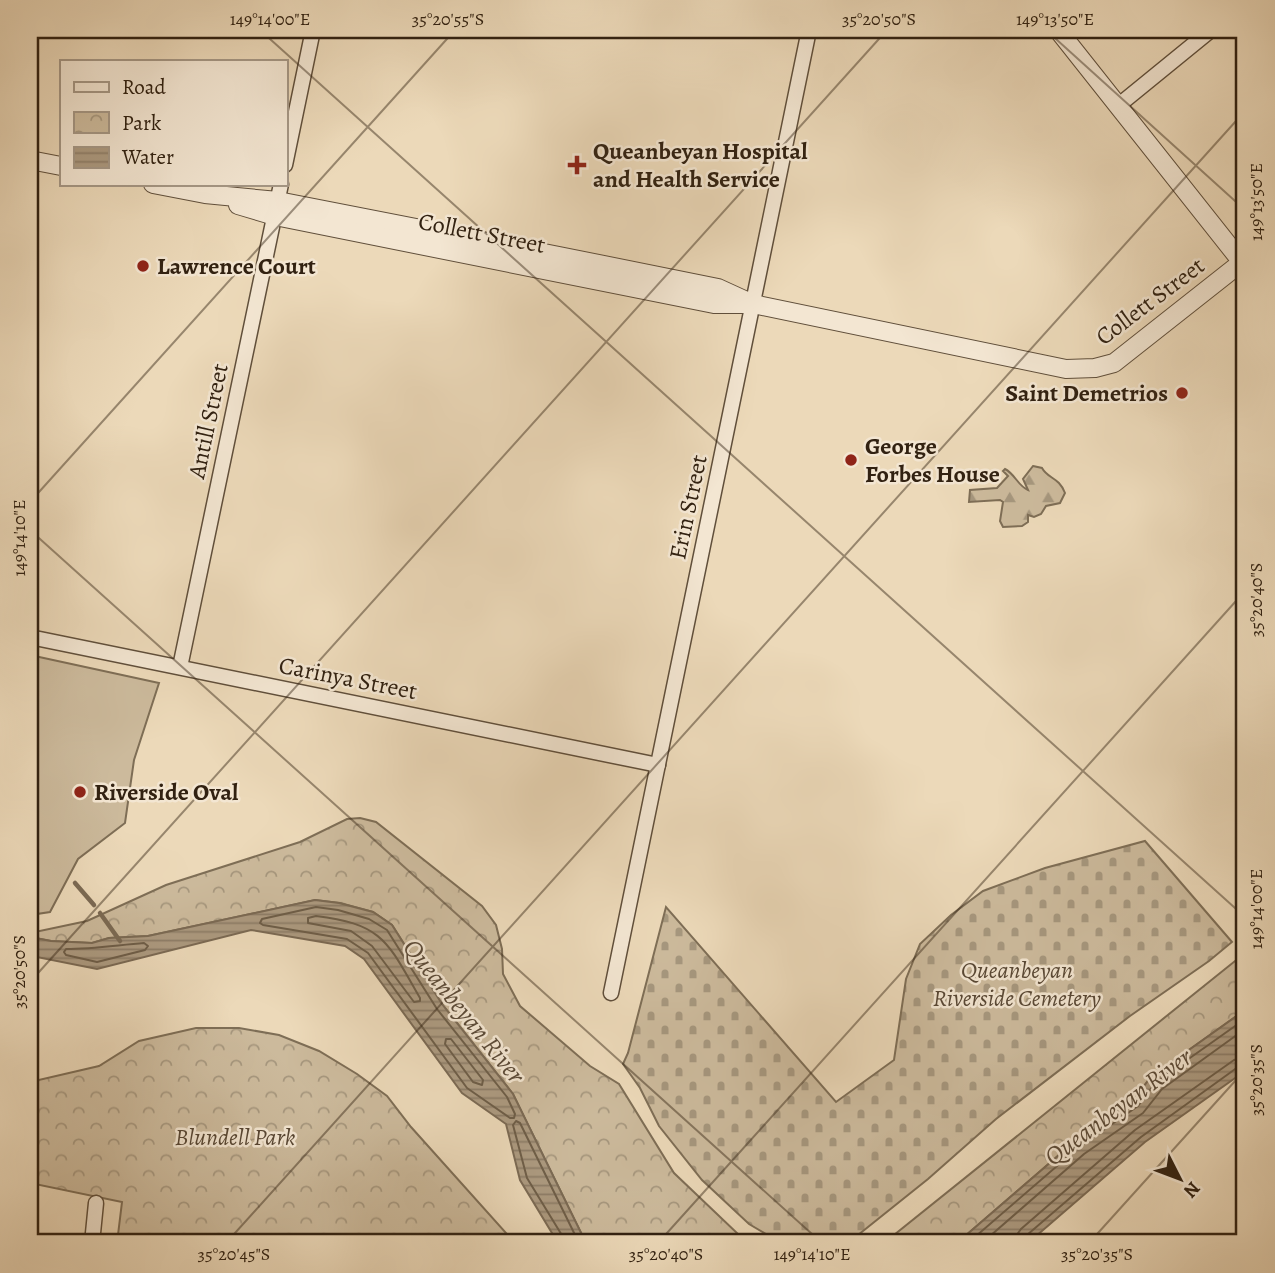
<svg xmlns="http://www.w3.org/2000/svg" width="1275" height="1273" font-family="Alegreya,serif">
<style>
.grass{fill:#ccba9c;stroke:#7e6e56;stroke-width:2}
.forest{fill:url(#forest-firs);stroke:#7e6e56;stroke-width:2}
.cemetery{fill:url(#cemetery-stones);stroke:#7e6e56;stroke-width:2}
.park{fill:url(#park-crowns);stroke:#7e6e56;stroke-width:2}
.water{fill:url(#water-rules);stroke:#7b6a54;stroke-width:2}
.lines{fill:none;stroke-linecap:round;stroke-linejoin:round}
.shore{stroke:#6e5e48;stroke-width:2}
.stream{stroke:#7b6a54;stroke-width:4.5}
.minor-casing{stroke:#604f3b;stroke-width:17}
.tertiary-casing{stroke:#604f3b;stroke-width:20}
.minor{stroke:#f3e6d2;stroke-width:14}
.tertiary{stroke:#f3e6d2;stroke-width:18}
.ticks{fill:none;stroke:#312111;stroke-width:2;stroke-opacity:0.45}
.poi-dot{fill:#8f2418;stroke:#f3e6d2;stroke-width:2.5}
.labels{text-anchor:middle;dominant-baseline:central;stroke-width:5;stroke-linejoin:round;paint-order:stroke}
.poi-label{font-size:24px;font-weight:bold;fill:#312111;stroke:#f3e6d2;text-anchor:start}
.street-label{font-size:24px;fill:#312111;stroke:#f3e6d2}
.park-label{font-size:24px;font-style:italic;fill:#584734;stroke:#f3e6d2}
.water-label{font-size:26px;font-style:italic;fill:#5c4b38;stroke:#f3e6d2}
.neatline{fill:none;stroke:#312111;stroke-width:2.5}
.ticks-label{font-size:18px;text-anchor:middle;fill:#312111}
</style>
<defs>
<pattern id="forest-firs" width="22" height="20" patternUnits="userSpaceOnUse" patternTransform="scale(1.75)"><rect width="22" height="20" fill="#ccba9c"/><path d="M5 1l3.5 6h-7zM16 11l3.5 6h-7z" fill="#a6977e"/></pattern>
<pattern id="cemetery-stones" width="16" height="16" patternUnits="userSpaceOnUse" patternTransform="scale(1.75)"><rect width="16" height="16" fill="#ccba9c"/><path d="M2 7V4a2 2 0 0 1 4 0v3zM10 15v-3a2 2 0 0 1 4 0v3z" fill="#a6977e"/></pattern>
<pattern id="park-crowns" width="20" height="18" patternUnits="userSpaceOnUse" patternTransform="scale(1.75)"><rect width="20" height="18" fill="#ccba9c"/><path d="M2 6a3 3 0 1 1 6 0M12 15a3 3 0 1 1 6 0" fill="none" stroke="#a6977e"/></pattern>
<pattern id="water-rules" width="6" height="5" patternUnits="userSpaceOnUse" patternTransform="scale(1.75)"><rect width="6" height="5" fill="#ac9a80"/><path d="M0 2.5h6" fill="none" stroke="#8d7d67"/></pattern>
</defs>
<rect width="100%" height="100%" fill="#ecd9b9"/>
<filter id="stains"><feTurbulence type="fractalNoise" baseFrequency=".00286" numOctaves="4"/><feColorMatrix values="0 0 0 0 .2 0 0 0 0 .09 0 0 0 0 .02 0 0 0 .5 -.17"/></filter>
<radialGradient id="worn" r=".72"><stop offset=".6" stop-color="#630" stop-opacity="0"/><stop offset="1" stop-color="#630" stop-opacity=".3"/></radialGradient>
<polygon class="grass" points="30,655 159,683 134,760 125,823 78,859 50,912 30,915"/>
<path class="forest" d="M1033 466 1042 468C1048 479 1059 477 1065 493L1060 503 1046 506 1041 514 1034 517 1028 515V522L1022 526 1003 527 1000 521 1003 502 1000 500 969 502 970 490 997 488 1008 476 1003 471 1005 469C1015 474 1018 486 1028 490L1023 479Z"/>
<polygon class="cemetery" points="1145,841 1232,942 1209,961 1130,1016 996,1119 928,1179 848,1243 781,1243 749,1224 702,1180 659,1126 640,1088 623,1064 628,1053 666,907 836,1102 894,1060 906,979 920,944 951,915 983,891 1045,868"/>
<g class="park">
<polygon points="360,818 376,822 482,906 496,925 502,949 503,974 520,1006 590,1066 619,1084 674,1173 739,1235 752,1243 586,1243 513,1094 442,1004 392,925 373,912 340,903 315,900 148,936 109,938 92,943 51,941 30,937 30,933 87,921 166,885 300,842 347,819"/>
<polygon points="1245,953 1245,1010 1151,1077 1133,1100 1074,1142 957,1243 884,1243"/>
<polygon points="196,1028 239,1028 279,1035 319,1051 357,1074 387,1096 411,1127 515,1243 117,1243 122,1202 30,1183 30,1082 99,1066 139,1041"/>
</g>
<g class="water">
<polygon points="315,900 339,903 373,912 392,925 442,1004 513,1094 586,1243 558,1243 520,1180 506,1124 462,1093 364,959 345,946 251,930 97,969 37,957 30,962 30,937 51,941 92,943 109,938 148,936"/>
<polygon points="1245,1010 1245,1071 1145,1142 1028,1243 957,1243 1074,1142 1133,1100 1151,1077"/>
</g>
<g class="lines">
<g class="shore">
<polygon points="316,907 338,910 369,919 387,930 437,1009 507,1097 515,1114 514,1118 510,1118 467,1088 368,953 347,939 263,925 260,923 262,919"/>
<path d="M316 916C384 924 388 943 420 998V1001L414 1002 372 946 351 931 308 923V918Z"/>
<path d="M144 943 148 946 145 950 97 962 66 955 64 952 66 949C93 949 118 945 144 943Z"/>
<polygon points="446,1039 451,1039 483,1080 482,1085 473,1082 445,1044"/>
<polyline points="564,1243 563,1237 527,1178 513,1125 516,1121 520,1123 579,1243"/>
<polyline points="968,1243 1079,1147 1138,1106 1156,1082 1245,1019"/>
<polyline points="982,1243 1084,1154 1143,1113 1162,1089 1245,1029"/>
<polyline points="1016,1243 1016,1236 1021,1229 1135,1130 1234,1060 1245,1057"/>
<polyline points="1024,1243 1027,1235 1141,1137 1238,1067 1245,1066"/>
</g>
<g class="stream">
<polyline points="75,883 94,905"/>
<polyline points="100,913 120,941"/>
</g>
<g class="minor-casing">
<g id="minor">
<polyline points="1119,105 1211,30"/>
<polyline points="285,165 313,30"/>
<polyline points="30,637 658,765"/>
<polyline points="180,667 281,184"/>
<polyline points="611,993 809,30"/>
<polyline points="92,1243 96,1203"/>
</g>
</g>
<g class="tertiary-casing">
<g id="tertiary">
<polyline points="1058,30 1245,266"/>
<polyline points="30,160 61,166"/>
<polyline points="153,184 205,194 278,201 559,256 718,288 753,304 1066,369 1095,368 1114,363 1242,262"/>
<polyline points="238,205 275,216 714,304 746,304"/>
</g>
</g>
<use href="#minor" class="minor"/>
<use href="#tertiary" class="tertiary"/>
</g>
<path class="ticks" d="M260 30 1245 917M1046 30 1245 210M30 502 455 30M30 530 822 1243M30 982 887 30M30 1237 37 1243M226 1243 1245 111M658 1243 1245 591M1089 1243 1245 1070"/>
<g class="poi-dot">
<path d="M573.5 154.5h7v7h7v7h-7v7h-7v-7h-7v-7h7z"/>
<circle cx="143" cy="266" r="7"/>
<circle cx="1182" cy="393" r="7"/>
<circle cx="851" cy="460" r="7"/>
<circle cx="80" cy="792" r="7"/>
</g>
<g class="labels">
<g class="poi-label">
<text x="593" y="151">Queanbeyan Hospital<tspan x="593" dy="28">and Health Service</tspan></text>
<text x="157" y="266">Lawrence Court</text>
<text x="1168" y="393" text-anchor="end">Saint Demetrios</text>
<text x="865" y="446">George<tspan x="865" dy="28">Forbes House</tspan></text>
<text x="94" y="792">Riverside Oval</text>
</g>
<g class="street-label">
<text transform="translate(482 233) rotate(11)">Collett Street</text>
<text transform="translate(1150 301) rotate(-37)">Collett Street</text>
<text transform="translate(208 421) rotate(-78)">Antill Street</text>
<text transform="translate(688 507) rotate(-78)">Erin Street</text>
<text transform="translate(348 678) rotate(11)">Carinya Street</text>
</g>
<g class="park-label">
<text x="1017" y="970">Queanbeyan<tspan x="1017" dy="28">Riverside Cemetery</tspan></text>
<text x="235" y="1137">Blundell Park</text>
</g>
<g class="water-label">
<text transform="translate(464 1011) rotate(51)">Queanbeyan River</text>
<text transform="translate(1118 1107) rotate(-37)">Queanbeyan River</text>
</g>
</g>
<rect width="1275" height="1273" fill="none" stroke="#ecd9b9" stroke-width="77"/>
<rect x="60" y="60" width="228" height="126" fill="#f3e6d2" stroke="#a59785" stroke-width="2"/>
<rect x="74" y="82" width="35" height="10" fill="#f3e6d2" stroke="#a59785" stroke-width="2"/>
<text x="122" y="94" font-size="21" fill="#312111">Road</text>
<rect x="74" y="112" width="35" height="21" fill="url(#park-crowns)" stroke="#a59785" stroke-width="2"/>
<text x="122" y="130" font-size="21" fill="#312111">Park</text>
<rect x="74" y="147" width="35" height="21" fill="url(#water-rules)" stroke="#a59785" stroke-width="2"/>
<text x="122" y="164" font-size="21" fill="#312111">Water</text>
<g transform="translate(1180 1179) rotate(132)" stroke="#f3e6d2" stroke-width="5" paint-order="stroke">
<path d="M0-5L12 26L0 18L-12 26Z" fill="#312111"/>
<text y="-10" font-size="19" font-weight="bold" text-anchor="middle" fill="#312111">N</text>
</g>
<rect x="38" y="38" width="1198" height="1196" class="neatline"/>
<g class="ticks-label">
<text x="270" y="25">149°14'00"E</text>
<text x="448" y="25">35°20'55"S</text>
<text x="879" y="25">35°20'50"S</text>
<text x="1055" y="25">149°13'50"E</text>
<text transform="translate(1256 202) rotate(-90)" y="6">149°13'50"E</text>
<text transform="translate(19 538) rotate(-90)" y="6">149°14'10"E</text>
<text transform="translate(1256 600) rotate(-90)" y="6">35°20'40"S</text>
<text transform="translate(1256 909) rotate(-90)" y="6">149°14'00"E</text>
<text transform="translate(19 972) rotate(-90)" y="6">35°20'50"S</text>
<text transform="translate(1256 1080) rotate(-90)" y="6">35°20'35"S</text>
<text x="234" y="1260">35°20'45"S</text>
<text x="666" y="1260">35°20'40"S</text>
<text x="812" y="1260">149°14'10"E</text>
<text x="1097" y="1260">35°20'35"S</text>
</g>
<rect width="100%" height="100%" filter="url(#stains)"/>
<rect width="100%" height="100%" fill="url(#worn)"/>
</svg>
